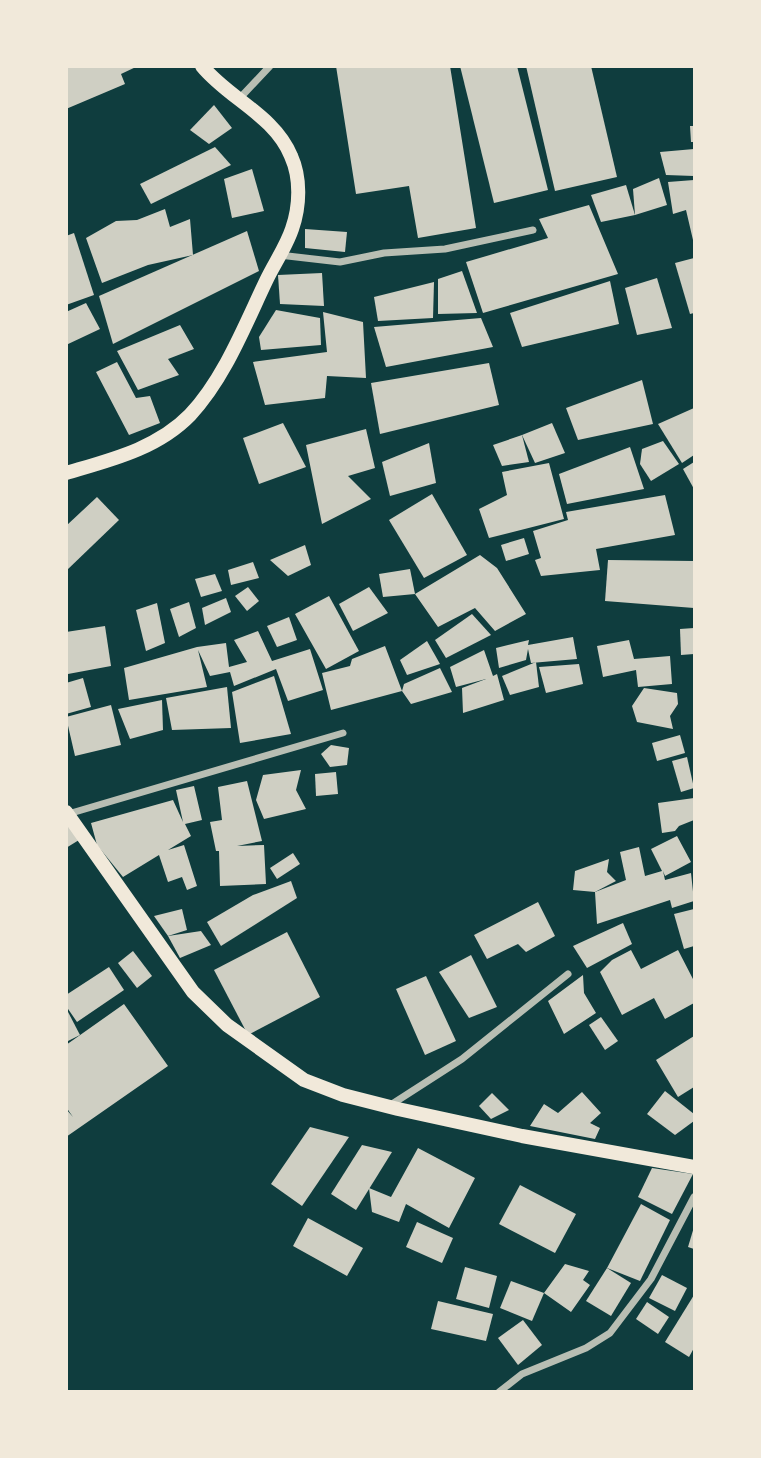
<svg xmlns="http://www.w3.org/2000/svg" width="761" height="1458" font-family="'Source Serif 4',serif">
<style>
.building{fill:#cfcfc3}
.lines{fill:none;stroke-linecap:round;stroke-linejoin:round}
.minor{stroke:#b8beb3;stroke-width:7}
.secondary{stroke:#f1e9da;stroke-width:14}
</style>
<rect width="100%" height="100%" fill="#0f3d3e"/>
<g class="building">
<polygon points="66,66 138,66 121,74 125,84 66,109"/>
<polygon points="336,66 450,66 476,228 418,238 409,186 356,194"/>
<polygon points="460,66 517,66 548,190 494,203"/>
<polygon points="526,66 591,66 617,177 555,191"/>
<polygon points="214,105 232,128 209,144 190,130"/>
<polygon points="690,126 694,126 694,142 691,142"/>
<polygon points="215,147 231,165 151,204 140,184"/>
<polygon points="694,149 694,176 666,175 660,152"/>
<polygon points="252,169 264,211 232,218 224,179"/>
<polygon points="659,178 667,205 635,215 633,189"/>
<polygon points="694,180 694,240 693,240 686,210 673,214 668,182"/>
<polygon points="626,185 635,215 601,222 591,195"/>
<polygon points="589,205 618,274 483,313 466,262 548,238 539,219"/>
<polygon points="165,209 170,227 190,219 193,255 148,265 102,283 86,238 116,221 137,220"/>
<polygon points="305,229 347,232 345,252 305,248"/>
<polygon points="247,231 259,271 113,344 99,296"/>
<polygon points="74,233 94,295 66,305 66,236"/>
<polygon points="694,258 694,313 690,314 675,263"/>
<polygon points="462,271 477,313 438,314 438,279"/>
<polygon points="322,273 324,306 280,304 278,275"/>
<polygon points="657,278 672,328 637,335 625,288"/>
<polygon points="610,281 619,324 522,347 510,313"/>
<polygon points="434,282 433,318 378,321 374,297"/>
<polygon points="86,303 100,329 66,345 66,312"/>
<polygon points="276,310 320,318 321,345 261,350 259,337"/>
<polygon points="323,312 363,322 366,378 327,376 325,398 265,405 253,362 327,352"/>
<polygon points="481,318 493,347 386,367 374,327"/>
<polygon points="180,325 194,349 168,359 179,375 138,390 117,351"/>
<polygon points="117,362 136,398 150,396 160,423 129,435 96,372"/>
<polygon points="489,363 499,405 380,434 371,383"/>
<polygon points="642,380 653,424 578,440 566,408"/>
<polygon points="694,408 694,455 682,463 658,424"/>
<polygon points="283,423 306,467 259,484 243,438"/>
<polygon points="552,423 565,453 535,463 522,435"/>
<polygon points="366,429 375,468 348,476 371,499 322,524 306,445"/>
<polygon points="522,435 529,462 502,466 493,445"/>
<polygon points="663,441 679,464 651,481 640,464 642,449"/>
<polygon points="429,443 436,483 390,496 382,462"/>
<polygon points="630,447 644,489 567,504 559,474"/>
<polygon points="694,462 694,489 683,469"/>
<polygon points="549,463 564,519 489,538 479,509 507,495 502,472"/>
<polygon points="432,494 467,555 424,578 389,520"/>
<polygon points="665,495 675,535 596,549 600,570 541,576 535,560 541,558 533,531 568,520 566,512"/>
<polygon points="97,497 119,520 66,571 66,526"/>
<polygon points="524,538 529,554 506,561 501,545"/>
<polygon points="305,545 311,565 288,576 270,560"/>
<polygon points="480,555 497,568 526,614 495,631 475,608 438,627 415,594"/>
<polygon points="608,560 694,561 694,608 605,601"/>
<polygon points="253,562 259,578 231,585 228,570"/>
<polygon points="410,569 415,594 383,597 379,574"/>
<polygon points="215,574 222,591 201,597 195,579"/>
<polygon points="248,587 259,601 247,611 235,596"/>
<polygon points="369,587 388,613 353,631 339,604"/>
<polygon points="329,596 359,651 326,669 295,614"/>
<polygon points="226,598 231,612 205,625 202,608"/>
<polygon points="189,602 196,628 179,637 170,609"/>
<polygon points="157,603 165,643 146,651 136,610"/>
<polygon points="472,614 491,635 446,658 435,640"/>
<polygon points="289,617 297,640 277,647 267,626"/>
<polygon points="105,626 111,666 68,674 66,632"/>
<polygon points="694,628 694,654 681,655 680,629"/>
<polygon points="258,631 272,661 310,649 323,690 288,701 276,669 234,686 230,672 210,676 198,650 207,687 129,700 124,668 197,647 226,643 229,667 247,662 234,640"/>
<polygon points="573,637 577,659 531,663 528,649 526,660 499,668 496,648 529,640 528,645"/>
<polygon points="629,640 634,659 670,656 672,684 638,687 636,670 603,677 597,646"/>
<polygon points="427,641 440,664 407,675 400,660"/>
<polygon points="385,646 402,691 404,684 440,668 452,692 411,704 402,691 331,710 322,673 350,666 352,659"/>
<polygon points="484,650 493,676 497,674 504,700 463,713 462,688 486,679 456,687 450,667"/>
<polygon points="536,662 539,687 510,695 502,676"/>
<polygon points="579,664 583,684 546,693 539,667"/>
<polygon points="274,676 291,734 240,743 232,692"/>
<polygon points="83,678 91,707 66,714 66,683"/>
<polygon points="227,687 231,728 172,730 166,698"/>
<polygon points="644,688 677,693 678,704 670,716 673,729 637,722 632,706"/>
<polygon points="162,700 163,730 130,739 118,709"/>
<polygon points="111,705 121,745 75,756 66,717"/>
<polygon points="680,735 685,753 657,761 652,743"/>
<polygon points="331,745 349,748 347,765 330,767 321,754"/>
<polygon points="687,757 694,788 681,792 672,761"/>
<polygon points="301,770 296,790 306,809 264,819 256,800 263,775"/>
<polygon points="336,772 338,794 316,796 315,774"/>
<polygon points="247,781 262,841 237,846 264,845 266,884 220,886 219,851 216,851 210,822 222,820 218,787"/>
<polygon points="194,786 202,820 185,824 191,836 168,850 184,845 197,886 187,890 182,877 168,882 159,855 123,877 97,845 91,823 173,800 183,822 176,790"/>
<polygon points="694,798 694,820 679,826 675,831 662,833 658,803"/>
<polygon points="66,819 79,840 66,848"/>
<polygon points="677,836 691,862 665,876 663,871 665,880 691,873 694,901 672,908 670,900 597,924 595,892 626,880 620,852 639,847 645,876 662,871 651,849"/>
<polygon points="293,853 300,864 277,879 270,868"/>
<polygon points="609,859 607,872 616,881 595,892 573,890 575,871"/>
<polygon points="291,881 297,898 221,946 207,922 253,895"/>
<polygon points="538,902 555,936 526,952 518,944 487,959 474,935"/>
<polygon points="182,909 187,930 168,936 154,916"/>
<polygon points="694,909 694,946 684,949 674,914"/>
<polygon points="623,923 632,944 587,968 573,946"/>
<polygon points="201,931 211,945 180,958 168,936"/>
<polygon points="287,932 320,997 248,1035 214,970"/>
<polygon points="631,950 641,969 678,950 694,981 694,1003 665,1019 654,998 622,1015 600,972 612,960"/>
<polygon points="133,951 152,976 137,988 118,963"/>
<polygon points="471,955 497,1007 469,1018 439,972"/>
<polygon points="109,967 124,990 77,1022 66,1006 66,995"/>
<polygon points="583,975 584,993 596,1013 564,1034 548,1001"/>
<polygon points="426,976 456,1041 425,1055 396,989"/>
<polygon points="124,1004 168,1066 66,1137 66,1109 73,1117 66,1107 66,1045"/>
<polygon points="66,1008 80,1035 66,1042"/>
<polygon points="601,1017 618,1041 605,1050 589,1025"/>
<polygon points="694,1036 694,1087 678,1097 656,1060"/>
<polygon points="665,1091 694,1114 694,1121 675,1135 647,1114"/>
<polygon points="582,1092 601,1113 590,1123 600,1128 595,1139 530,1126 544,1104 558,1113"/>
<polygon points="492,1093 509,1110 491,1119 479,1106"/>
<polygon points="310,1127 349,1137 302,1206 271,1184"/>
<polygon points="362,1145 392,1152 356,1210 331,1194"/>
<polygon points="418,1148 475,1178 449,1228 406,1204 399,1222 372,1212 369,1188 391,1197"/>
<polygon points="652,1168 693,1174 672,1214 638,1197"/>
<polygon points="520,1185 576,1214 555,1253 499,1224"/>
<polygon points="641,1204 670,1220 640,1281 607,1268"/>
<polygon points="308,1218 363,1248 347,1276 293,1246"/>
<polygon points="417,1222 453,1238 442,1263 406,1247"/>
<polygon points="694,1227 694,1249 688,1247"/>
<polygon points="565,1264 589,1271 583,1280 590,1285 571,1312 544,1293"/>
<polygon points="465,1267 497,1276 489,1308 456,1299"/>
<polygon points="607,1268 631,1283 611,1316 586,1301"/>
<polygon points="662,1275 687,1288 675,1311 649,1298"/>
<polygon points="511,1281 544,1293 532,1321 500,1308"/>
<polygon points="694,1295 694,1348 689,1357 665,1342"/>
<polygon points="438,1301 493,1314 486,1341 431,1329"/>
<polygon points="647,1302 669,1317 658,1334 636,1319"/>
<polygon points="523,1320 542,1345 518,1365 498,1338"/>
</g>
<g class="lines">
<g class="minor">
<polyline points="239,99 270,66"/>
<polyline points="279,255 340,262 384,253 445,249 533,230"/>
<polyline points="68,814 343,733"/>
<polyline points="389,1106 462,1059 568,974"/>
<polyline points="499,1392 522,1374 586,1348 610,1333 651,1279 694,1197"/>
</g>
<g class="secondary">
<path d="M66 473C110 460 157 449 190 415 224 379 245 325 266 281 274 264 286 247 292 229 300 206 301 178 291 156 274 115 229 99 202 66"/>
<polyline points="66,812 193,992 227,1025 304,1080 343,1095 398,1109 522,1136 694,1167"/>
</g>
</g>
<rect width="761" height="1458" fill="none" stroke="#f1e9da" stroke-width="136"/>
</svg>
